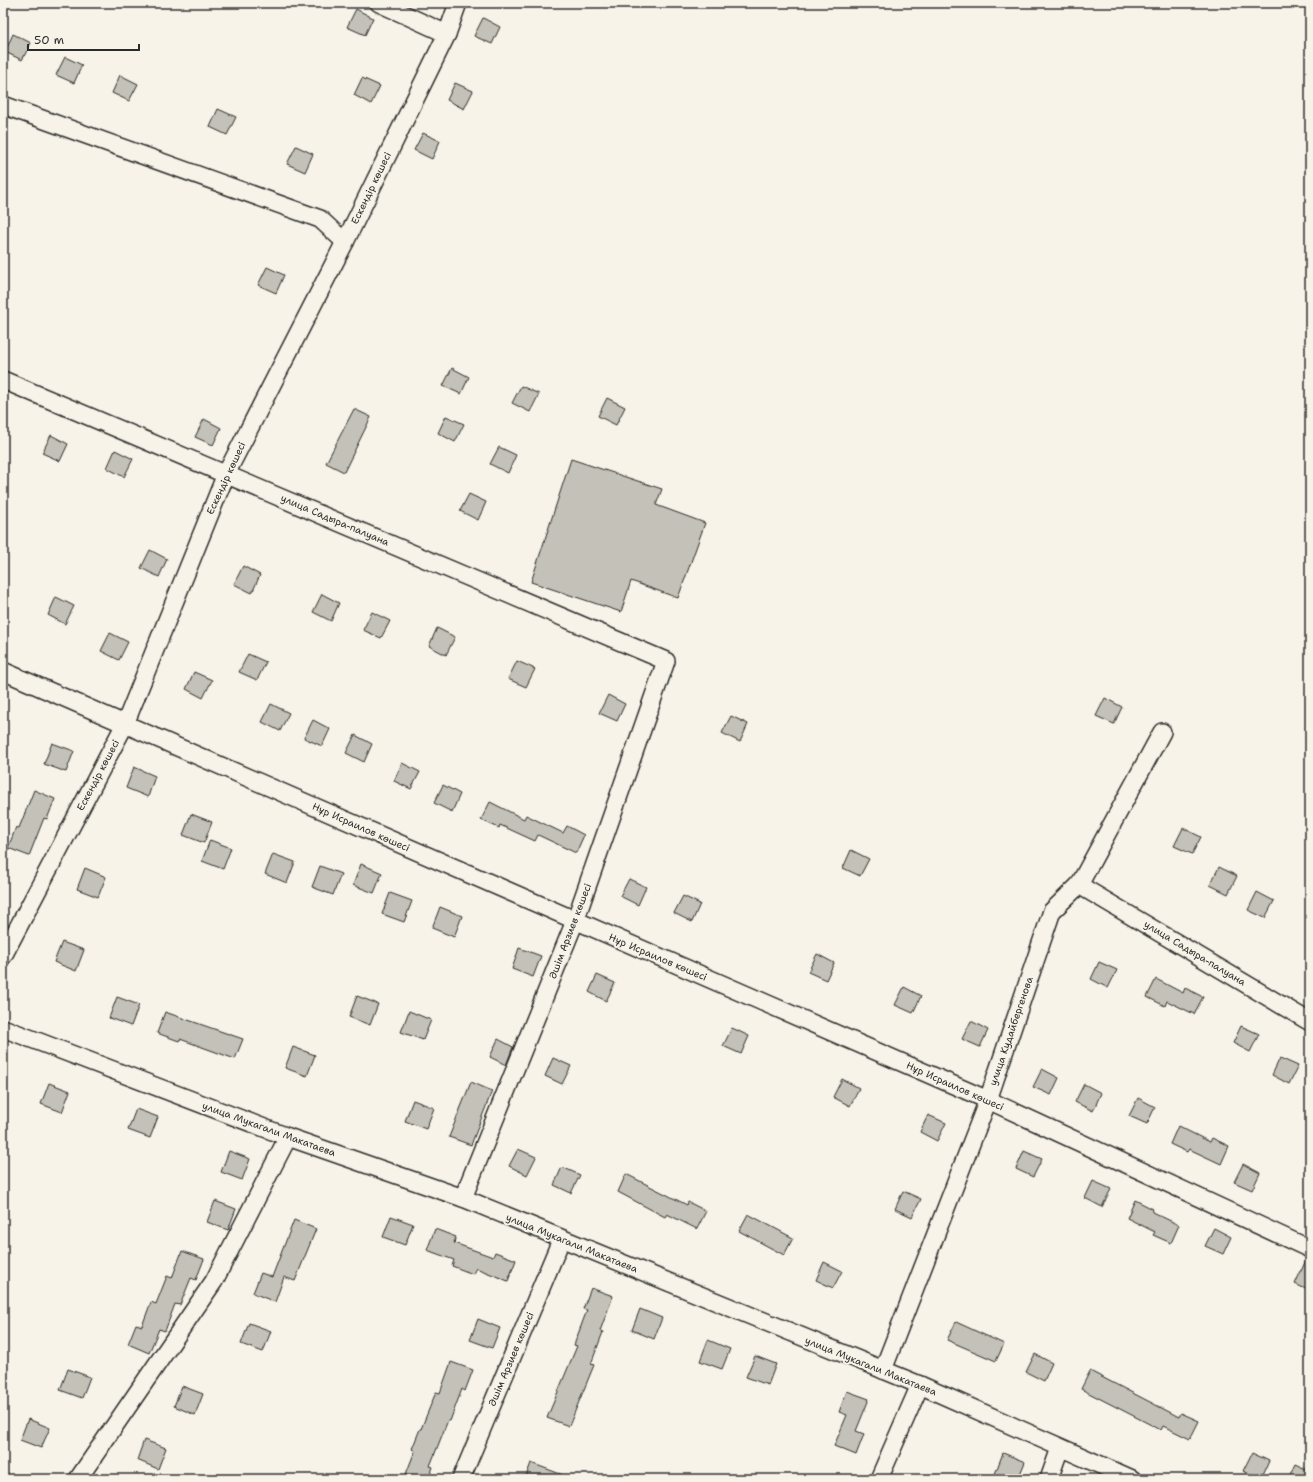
<svg xmlns="http://www.w3.org/2000/svg" width="1313" height="1482" font-family="'Shantell Sans',sans-serif">
<style>
.building{fill:#c4c1b9;stroke:#2b2b2b}
.lines{fill:none;stroke-linecap:round;stroke-linejoin:round}
.minor-casing{stroke:#2b2b2b;stroke-width:20}
.minor{stroke:#f7f3e8;stroke-width:17}
.labels{text-anchor:middle;dominant-baseline:central;stroke-width:4;stroke-linejoin:round;paint-order:stroke}
.street-label{font-size:10px;fill:#2b2b2b;stroke:#f7f3e8}
</style>
<rect width="100%" height="100%" fill="#f7f3e8"/>
<filter id="ink" filterUnits="userSpaceOnUse"><feTurbulence type="fractalNoise" baseFrequency=".025" numOctaves="2"/><feDisplacementMap in="SourceGraphic" scale="8" xChannelSelector="R" yChannelSelector="G"/><feConvolveMatrix kernelMatrix="1 2 1 2 8 2 1 2 1" color-interpolation-filters="sRGB"/></filter>
<g filter="url(#ink)">
<g class="building">
<polygon points="356,9 373,18 365,35 347,27"/>
<polygon points="483,18 500,27 492,44 474,36"/>
<polygon points="13,34 31,43 22,60 5,52"/>
<polygon points="65,57 82,65 74,83 56,75"/>
<polygon points="120,75 138,84 129,101 112,93"/>
<polygon points="362,78 380,86 371,104 354,95"/>
<polygon points="455,83 473,91 464,109 447,100"/>
<polygon points="218,109 236,117 227,135 210,127"/>
<polygon points="423,133 440,141 432,159 414,150"/>
<polygon points="296,146 313,154 305,172 287,164"/>
<polygon points="267,267 284,275 276,293 258,285"/>
<polygon points="452,368 469,377 461,394 443,386"/>
<polygon points="521,386 539,394 530,412 512,403"/>
<polygon points="607,398 625,407 616,425 598,416"/>
<polygon points="354,409 371,417 344,472 326,463"/>
<polygon points="446,416 464,424 455,442 438,433"/>
<polygon points="204,419 221,428 213,445 195,437"/>
<polygon points="51,435 68,444 60,461 42,453"/>
<polygon points="499,447 516,455 508,473 490,464"/>
<polygon points="115,450 133,459 124,477 107,468"/>
<polygon points="571,459 662,489 656,505 705,523 678,598 631,581 621,612 531,582"/>
<polygon points="469,494 486,502 478,520 460,511"/>
<polygon points="150,550 167,559 159,577 141,568"/>
<polygon points="243,566 260,575 252,593 234,584"/>
<polygon points="322,594 339,603 331,621 313,612"/>
<polygon points="56,597 74,606 65,624 48,615"/>
<polygon points="372,612 390,621 381,638 363,630"/>
<polygon points="437,628 455,637 446,655 429,646"/>
<polygon points="110,633 128,642 119,660 101,651"/>
<polygon points="248,654 266,662 257,680 239,672"/>
<polygon points="517,661 535,669 526,687 508,679"/>
<polygon points="194,672 212,680 203,698 186,689"/>
<polygon points="608,695 625,704 617,721 599,713"/>
<polygon points="1105,698 1122,707 1114,724 1096,716"/>
<polygon points="271,704 289,713 280,731 262,722"/>
<polygon points="731,716 748,724 740,742 722,733"/>
<polygon points="313,720 330,729 322,746 304,738"/>
<polygon points="355,735 372,744 364,762 346,753"/>
<polygon points="52,743 74,751 66,772 44,764"/>
<polygon points="402,763 420,772 411,789 394,781"/>
<polygon points="134,767 155,776 148,797 126,788"/>
<polygon points="443,785 460,794 452,812 434,803"/>
<polygon points="34,790 55,799 47,819 44,818 29,856 8,848 16,827 19,828"/>
<polygon points="490,802 524,819 526,815 563,833 567,826 584,835 576,853 538,835 535,841 500,825 499,828 481,820"/>
<polygon points="191,814 212,822 204,843 183,835"/>
<polygon points="1183,828 1201,837 1192,854 1174,846"/>
<polygon points="210,840 231,848 223,869 202,861"/>
<polygon points="851,850 869,859 860,876 843,868"/>
<polygon points="273,854 295,862 287,883 265,874"/>
<polygon points="361,864 382,873 374,893 353,885"/>
<polygon points="320,866 341,874 333,895 312,887"/>
<polygon points="1219,867 1237,876 1228,894 1210,885"/>
<polygon points="85,868 106,877 98,897 77,889"/>
<polygon points="629,879 646,887 638,905 620,896"/>
<polygon points="1257,892 1274,901 1265,918 1248,910"/>
<polygon points="390,893 412,901 404,922 382,914"/>
<polygon points="683,896 700,904 692,922 674,913"/>
<polygon points="440,907 462,916 454,937 432,928"/>
<polygon points="62,942 84,950 76,971 54,962"/>
<polygon points="519,948 541,956 533,977 512,969"/>
<polygon points="817,954 834,963 826,980 808,972"/>
<polygon points="1099,962 1117,970 1108,988 1091,979"/>
<polygon points="597,975 615,983 606,1001 589,992"/>
<polygon points="1156,979 1183,993 1185,988 1203,997 1194,1014 1167,1001 1165,1006 1147,997"/>
<polygon points="904,987 921,996 913,1013 895,1005"/>
<polygon points="357,996 378,1004 370,1025 349,1017"/>
<polygon points="117,997 139,1005 131,1026 109,1018"/>
<polygon points="409,1011 431,1020 423,1040 401,1032"/>
<polygon points="165,1012 243,1039 235,1059 180,1039 179,1041 157,1033"/>
<polygon points="971,1021 988,1030 980,1047 962,1039"/>
<polygon points="1241,1026 1259,1034 1250,1052 1233,1043"/>
<polygon points="732,1028 749,1036 741,1054 723,1046"/>
<polygon points="498,1039 513,1047 506,1065 490,1057"/>
<polygon points="293,1047 315,1055 307,1076 285,1068"/>
<polygon points="553,1058 571,1066 562,1084 545,1076"/>
<polygon points="1280,1058 1298,1066 1289,1084 1272,1075"/>
<polygon points="1042,1069 1059,1078 1051,1095 1033,1087"/>
<polygon points="842,1079 859,1088 850,1106 833,1097"/>
<polygon points="471,1082 492,1091 471,1145 449,1137"/>
<polygon points="49,1083 70,1091 62,1112 41,1104"/>
<polygon points="1084,1084 1101,1093 1093,1111 1075,1102"/>
<polygon points="1138,1098 1155,1107 1147,1124 1129,1116"/>
<polygon points="413,1100 434,1108 426,1129 405,1121"/>
<polygon points="136,1109 158,1117 150,1138 128,1130"/>
<polygon points="928,1115 946,1123 937,1141 920,1132"/>
<polygon points="1178,1126 1210,1142 1212,1138 1229,1146 1221,1164 1189,1149 1187,1152 1170,1144"/>
<polygon points="518,1149 536,1157 527,1175 509,1166"/>
<polygon points="229,1151 250,1159 242,1180 221,1172"/>
<polygon points="1024,1151 1042,1159 1033,1177 1016,1169"/>
<polygon points="1243,1164 1260,1173 1252,1190 1234,1182"/>
<polygon points="562,1167 580,1175 571,1193 554,1185"/>
<polygon points="626,1174 687,1205 688,1202 706,1211 697,1229 667,1214 665,1217 618,1192"/>
<polygon points="1093,1181 1111,1189 1102,1207 1085,1198"/>
<polygon points="903,1191 921,1199 912,1217 895,1209"/>
<polygon points="1135,1200 1153,1209 1152,1212 1179,1225 1171,1243 1153,1235 1155,1232 1127,1218"/>
<polygon points="215,1201 236,1209 228,1230 207,1222"/>
<polygon points="748,1214 793,1238 784,1255 739,1231"/>
<polygon points="391,1216 413,1224 405,1245 383,1237"/>
<polygon points="294,1220 316,1229 295,1281 284,1277 275,1302 253,1293 261,1273 272,1277"/>
<polygon points="1214,1228 1231,1237 1223,1254 1205,1246"/>
<polygon points="435,1229 456,1237 454,1243 493,1257 495,1252 516,1260 508,1281 476,1268 473,1274 452,1266 454,1260 427,1250"/>
<polygon points="182,1251 204,1259 196,1280 191,1278 180,1305 175,1304 165,1331 159,1329 149,1353 128,1344 136,1324 142,1326 151,1302 156,1304 167,1276 172,1278"/>
<polygon points="1307,1258 1310,1259 1310,1291 1295,1284"/>
<polygon points="824,1262 842,1271 833,1288 816,1280"/>
<polygon points="591,1288 613,1296 600,1331 603,1332 591,1364 594,1365 569,1426 547,1418 577,1346 574,1345 587,1310 583,1309"/>
<polygon points="640,1309 662,1318 654,1339 632,1330"/>
<polygon points="478,1319 500,1328 492,1348 470,1340"/>
<polygon points="956,1322 1004,1344 996,1361 947,1340"/>
<polygon points="249,1323 271,1331 263,1352 241,1344"/>
<polygon points="708,1340 730,1349 722,1369 700,1361"/>
<polygon points="1035,1354 1052,1363 1044,1381 1026,1372"/>
<polygon points="755,1356 776,1364 768,1385 746,1377"/>
<polygon points="451,1362 473,1370 465,1391 462,1389 450,1421 448,1420 430,1466 433,1467 429,1479 404,1479 415,1451 412,1449 420,1429 421,1429 436,1392 440,1393"/>
<polygon points="68,1369 90,1377 82,1398 60,1390"/>
<polygon points="1090,1371 1179,1417 1181,1413 1199,1421 1190,1439 1163,1426 1161,1430 1081,1389"/>
<polygon points="182,1386 203,1394 195,1415 174,1406"/>
<polygon points="847,1391 869,1399 856,1431 864,1434 856,1455 834,1446 847,1415 839,1412"/>
<polygon points="28,1419 50,1428 41,1448 20,1440"/>
<polygon points="144,1440 166,1448 158,1469 137,1460"/>
<polygon points="1003,1453 1025,1462 1018,1479 1007,1479 995,1474"/>
<polygon points="1252,1453 1269,1461 1261,1479 1243,1471"/>
<polygon points="531,1463 571,1478 571,1479 525,1479"/>
<polygon points="1295,1464 1310,1471 1310,1479 1288,1479"/>
</g>
<g class="lines">
<g class="minor-casing">
<g id="minor">
<polyline points="379,3 447,34"/>
<polyline points="3,105 320,219 345,242"/>
<polyline points="3,380 666,661 575,921 463,1198"/>
<polyline points="3,671 988,1100 1310,1249"/>
<polyline points="1079,885 1310,1022"/>
<polyline points="3,956 125,724 226,474 345,242 447,34 458,3"/>
<polyline points="3,1028 288,1137 463,1198 920,1385 1132,1479"/>
<polyline points="883,1370 988,1100 1052,911 1079,885 1162,732"/>
<polyline points="78,1479 214,1281 288,1137"/>
<polyline points="461,1479 561,1240"/>
<polyline points="879,1479 920,1385"/>
<polyline points="1049,1479 1060,1448"/>
</g>
</g>
<use href="#minor" class="minor"/>
</g>
</g>
<g class="labels">
<g class="street-label">
<text transform="translate(371 188) rotate(-64)">Ескендір көшесі</text>
<text transform="translate(226 478) rotate(-65)">Ескендір көшесі</text>
<text transform="translate(335 520) rotate(23)">улица Садыра-палуана</text>
<text transform="translate(98 775) rotate(-62)">Ескендір көшесі</text>
<text transform="translate(361 827) rotate(24)">Нұр Исраилов көшесі</text>
<text transform="translate(570 931) rotate(-69)">Әшім Арзиев көшесі</text>
<text transform="translate(1195 953) rotate(31)">улица Садыра-палуана</text>
<text transform="translate(658 957) rotate(23)">Нұр Исраилов көшесі</text>
<text transform="translate(1011 1031) rotate(-71)">улица Кудайбергенова</text>
<text transform="translate(955 1086) rotate(24)">Нұр Исраилов көшесі</text>
<text transform="translate(269 1129) rotate(20)">улица Мукагали Макатаева</text>
<text transform="translate(572 1243) rotate(22)">улица Мукагали Макатаева</text>
<text transform="translate(511 1359) rotate(-67)">Әшім Арзиев көшесі</text>
<text transform="translate(871 1366) rotate(22)">улица Мукагали Макатаева</text>
</g>
</g>
<rect width="1313" height="1482" fill="none" stroke="#f7f3e8" stroke-width="16"/>
<rect x="8" y="8" width="1297" height="1466" fill="none" stroke="#2b2b2b" stroke-width="1.5" filter="url(#ink)"/>
<path d="M28 44v6h111v-6" fill="none" stroke="#2b2b2b" stroke-width="2"/>
<text x="34" y="44" font-size="12" fill="#2b2b2b" stroke="#f7f3e8" stroke-width="3" paint-order="stroke">50 m</text>
</svg>
